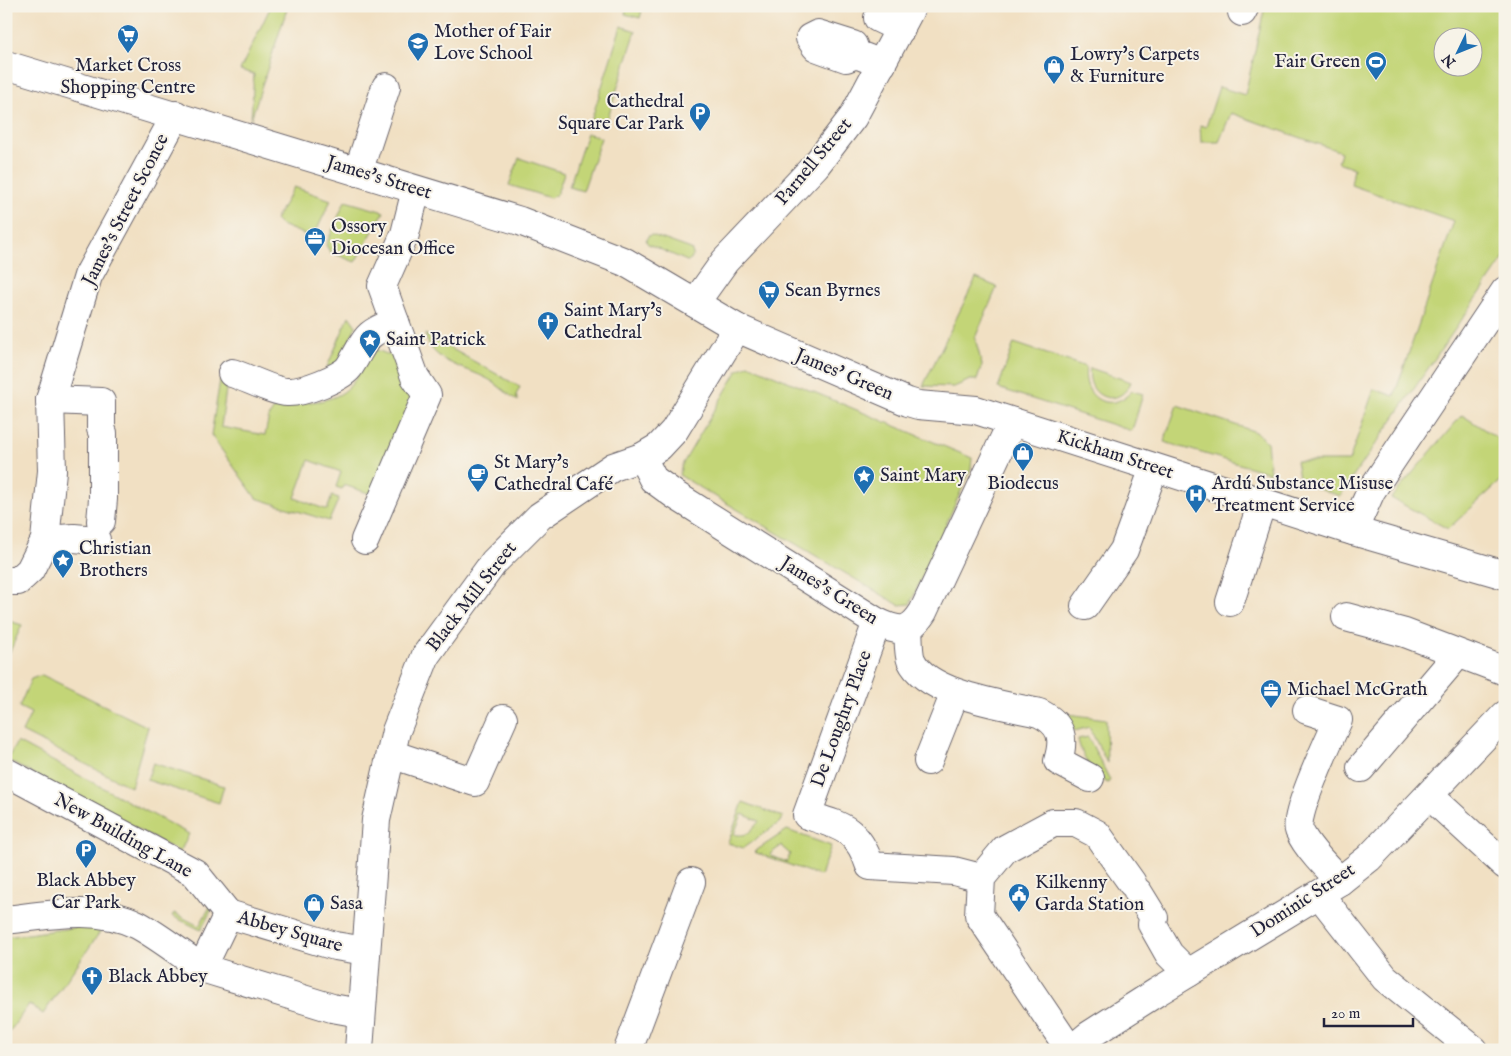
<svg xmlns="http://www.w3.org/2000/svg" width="1511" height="1056" font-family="'IM FELL English',serif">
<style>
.green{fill:#c3d577;stroke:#727c59;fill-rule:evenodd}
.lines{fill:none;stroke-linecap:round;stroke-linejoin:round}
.minor-casing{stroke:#6a646b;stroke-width:30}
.minor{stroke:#fff;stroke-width:28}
.labels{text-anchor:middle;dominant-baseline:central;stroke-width:4;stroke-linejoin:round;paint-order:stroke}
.poi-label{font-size:19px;fill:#22223b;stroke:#f7f3e8;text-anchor:start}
.street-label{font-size:19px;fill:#22223b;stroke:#f7f3e8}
</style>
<rect width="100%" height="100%" fill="#f7f3e8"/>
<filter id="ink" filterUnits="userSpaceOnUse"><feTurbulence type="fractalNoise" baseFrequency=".02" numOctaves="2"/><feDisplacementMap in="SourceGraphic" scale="10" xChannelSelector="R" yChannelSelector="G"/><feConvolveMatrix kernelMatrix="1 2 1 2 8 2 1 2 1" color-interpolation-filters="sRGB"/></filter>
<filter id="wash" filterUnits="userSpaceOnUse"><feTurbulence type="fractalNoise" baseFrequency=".0096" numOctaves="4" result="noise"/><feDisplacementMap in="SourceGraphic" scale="20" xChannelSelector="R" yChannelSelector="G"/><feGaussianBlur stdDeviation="1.12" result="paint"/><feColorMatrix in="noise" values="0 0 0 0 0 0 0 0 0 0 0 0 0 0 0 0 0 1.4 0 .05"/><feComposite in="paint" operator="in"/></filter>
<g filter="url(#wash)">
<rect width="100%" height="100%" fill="#f1e0c3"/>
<g class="green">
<polygon points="271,6 288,6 251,119 254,74 240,70"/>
<polygon points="627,6 643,6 640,18 625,14"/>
<path d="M1265 6H1505V257L1340 496 1300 483 1296 461H1349L1374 389 1394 396 1454 221 1351 185 1354 168 1338 162 1341 152 1231 113 1219 142H1201L1200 125 1206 127 1219 87 1245 95ZM1444 38H1474V68H1444Z"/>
<polygon points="621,26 636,31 605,126 591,121"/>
<polygon points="587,133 601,138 583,191 569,187"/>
<polygon points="519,158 564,173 557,194 550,198 509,185"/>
<polygon points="294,187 331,200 313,238 279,224 275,220"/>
<polygon points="345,201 384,212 355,262 330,252 326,245"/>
<polygon points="652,235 691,249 693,254 691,260 687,261 648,244 646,241 648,236"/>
<polygon points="976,278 997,287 975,338 982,365 977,380 970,380 954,387 923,386"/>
<polygon points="349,316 356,326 338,365 327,367"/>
<path d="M425 334 520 387 516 395 518 401C509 395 501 388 493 382 468 366 433 366 425 334Z"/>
<path d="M1014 343 1086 367C1081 398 1110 415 1132 391L1143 394 1132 431 998 388Z"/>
<path d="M372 348 394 357 411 389V407L371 494 344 485 342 489 336 487 341 472 309 460 295 498 327 510 332 496 339 498 329 521 256 498 211 435 220 380 227 382 221 427 265 435 269 416 280 400C301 404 335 404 350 386 360 375 365 361 372 348Z"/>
<polygon points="749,365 972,458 971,469 910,604 899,605 679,475 682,465 738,370"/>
<path d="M1090 368 1131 382C1119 410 1085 398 1090 368Z"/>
<polygon points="1177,405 1256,432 1267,442 1270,473 1164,442"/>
<polygon points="1462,415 1505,443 1505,477 1448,529 1391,498"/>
<polygon points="6,620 22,625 6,660"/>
<polygon points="42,675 148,727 131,787 22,732 31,713 19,707 31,679"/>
<polygon points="1060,713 1106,719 1107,763 1089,727 1075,731"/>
<path d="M1088 737 1110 780 1108 783C1094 777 1080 753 1078 739Z"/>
<polygon points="17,742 189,834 180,852 7,760"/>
<polygon points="153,763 224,786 219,803 147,780"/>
<path d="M743 802 783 817 779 823 743 848 728 843ZM742 814 759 821C752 830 747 838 734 834Z"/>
<path d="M787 830 831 846 820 876 754 852ZM781 846 790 854 787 862 771 856 770 854Z"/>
<polygon points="211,905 214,905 201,930 172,916 174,913 199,926"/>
<polygon points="93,925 102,929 43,1014 29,1004 6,1037 6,937"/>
</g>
</g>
<g filter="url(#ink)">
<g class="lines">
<g class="minor-casing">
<g id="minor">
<polyline points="1242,12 1245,6"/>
<polyline points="878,18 901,29"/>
<polyline points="856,54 853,45 818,34 810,38 816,47 846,58 856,54 882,64"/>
<polyline points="6,65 520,221 625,262 737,328 908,402 918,405 976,410 1343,528 1505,575"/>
<polyline points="358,172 386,87"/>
<polyline points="695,303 725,261 816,165 853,117 912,6"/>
<path d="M232 373C245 377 275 392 287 392 301 393 343 378 350 366 368 338 361 336 395 322"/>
<polyline points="50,400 101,402 101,429 103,433 103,499 101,521"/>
<path d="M642 457 653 479 675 495 877 622C899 632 909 634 923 612L1012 422"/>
<polyline points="1353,531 1371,491 1505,291"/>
<polyline points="45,540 74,538 96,540"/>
<polyline points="365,540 427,395 415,377 382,286 405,234 416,190"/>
<polyline points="6,581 18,581 30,570 45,540 52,471 50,400 88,276 176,115"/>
<polyline points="1230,602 1262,502"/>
<polyline points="1085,606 1124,550 1154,468"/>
<polyline points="1346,617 1405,633 1505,671"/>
<path d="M877 622 807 815C842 826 858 829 870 866L954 871 981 878"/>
<path d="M908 629C909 638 908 652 911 660 927 695 1005 705 1039 713 1062 724 1065 738 1058 761L1090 778"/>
<path d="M1307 710 1338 720C1330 738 1293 816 1299 830 1306 847 1327 868 1340 881"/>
<polyline points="391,754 475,782 503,719"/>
<polyline points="928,761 955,693"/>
<polyline points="1361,768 1458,654"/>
<polyline points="6,772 195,873 228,914"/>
<polyline points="1430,796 1505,865"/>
<polyline points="1138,892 1154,918 1152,924 1169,954 1188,973"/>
<polyline points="1319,894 1385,978 1474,1050"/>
<path d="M6 920C49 915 98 905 138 925 160 937 181 954 202 968"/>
<polyline points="360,1013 332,1008 202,968 228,914 335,946 366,951"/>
<polyline points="359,1050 376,820 396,731 426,655 494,562 540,516 613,467 642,457 659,447 674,431 737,328"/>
<polyline points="628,1050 691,882"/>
<polyline points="1070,1050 979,915 981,878 1005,849 1053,823 1076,823 1097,834 1132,883"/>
<polyline points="1071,1050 1088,1036 1157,992 1340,881 1369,858 1505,715"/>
</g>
</g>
<use href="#minor" class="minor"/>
</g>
</g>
<defs>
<g id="supermarket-pin" transform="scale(1.125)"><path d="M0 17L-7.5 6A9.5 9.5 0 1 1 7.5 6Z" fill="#1f6fb2" stroke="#f7f3e8"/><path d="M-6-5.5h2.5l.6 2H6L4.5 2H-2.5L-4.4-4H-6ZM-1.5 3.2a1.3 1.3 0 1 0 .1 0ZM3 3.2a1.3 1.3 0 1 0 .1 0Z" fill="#fff"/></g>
<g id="school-pin" transform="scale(1.125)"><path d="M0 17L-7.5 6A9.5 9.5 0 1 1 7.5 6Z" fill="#1f6fb2" stroke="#f7f3e8"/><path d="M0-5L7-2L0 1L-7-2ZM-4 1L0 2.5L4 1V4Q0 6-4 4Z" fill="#fff"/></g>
<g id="stadium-pin" transform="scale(1.125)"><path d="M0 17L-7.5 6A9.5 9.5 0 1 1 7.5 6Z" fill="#1f6fb2" stroke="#f7f3e8"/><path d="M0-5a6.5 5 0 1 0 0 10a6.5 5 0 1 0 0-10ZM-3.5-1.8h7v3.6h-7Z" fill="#fff"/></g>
<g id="shop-pin" transform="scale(1.125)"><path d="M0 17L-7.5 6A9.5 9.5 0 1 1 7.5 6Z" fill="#1f6fb2" stroke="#f7f3e8"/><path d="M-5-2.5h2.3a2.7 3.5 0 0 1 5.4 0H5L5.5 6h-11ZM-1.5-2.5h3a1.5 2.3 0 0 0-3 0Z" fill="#fff"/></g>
<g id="parking-pin" transform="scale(1.125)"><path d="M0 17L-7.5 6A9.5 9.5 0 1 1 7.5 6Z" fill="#1f6fb2" stroke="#f7f3e8"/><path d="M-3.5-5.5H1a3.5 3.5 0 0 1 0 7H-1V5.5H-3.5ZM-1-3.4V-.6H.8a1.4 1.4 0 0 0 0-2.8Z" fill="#fff"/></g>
<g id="office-pin" transform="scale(1.125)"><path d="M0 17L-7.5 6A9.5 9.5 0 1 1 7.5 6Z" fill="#1f6fb2" stroke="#f7f3e8"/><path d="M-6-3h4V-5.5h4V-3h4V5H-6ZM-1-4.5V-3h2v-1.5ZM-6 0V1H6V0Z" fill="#fff"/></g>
<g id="church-pin" transform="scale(1.125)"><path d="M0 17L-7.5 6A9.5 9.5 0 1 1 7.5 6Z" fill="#1f6fb2" stroke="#f7f3e8"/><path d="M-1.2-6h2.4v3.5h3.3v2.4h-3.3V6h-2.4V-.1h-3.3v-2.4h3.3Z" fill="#fff"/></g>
<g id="sight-pin" transform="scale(1.125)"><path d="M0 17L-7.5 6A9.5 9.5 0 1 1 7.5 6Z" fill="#1f6fb2" stroke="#f7f3e8"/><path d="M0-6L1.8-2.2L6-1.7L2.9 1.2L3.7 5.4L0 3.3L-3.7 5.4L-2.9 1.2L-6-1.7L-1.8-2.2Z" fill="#fff"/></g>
<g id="cafe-pin" transform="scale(1.125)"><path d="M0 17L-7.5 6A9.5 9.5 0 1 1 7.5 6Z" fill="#1f6fb2" stroke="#f7f3e8"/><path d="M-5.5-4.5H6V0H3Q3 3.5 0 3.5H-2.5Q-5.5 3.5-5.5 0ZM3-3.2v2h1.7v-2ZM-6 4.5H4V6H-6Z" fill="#fff"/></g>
<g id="hospital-pin" transform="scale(1.125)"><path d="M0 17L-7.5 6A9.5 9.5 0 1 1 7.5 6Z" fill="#1f6fb2" stroke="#f7f3e8"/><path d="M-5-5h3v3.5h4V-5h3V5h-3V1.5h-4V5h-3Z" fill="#fff"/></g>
<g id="civic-pin" transform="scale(1.125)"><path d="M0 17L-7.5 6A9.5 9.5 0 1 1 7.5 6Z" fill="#1f6fb2" stroke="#f7f3e8"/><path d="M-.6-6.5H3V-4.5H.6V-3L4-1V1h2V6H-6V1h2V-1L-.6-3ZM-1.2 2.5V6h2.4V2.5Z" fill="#fff"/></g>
</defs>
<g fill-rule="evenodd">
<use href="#supermarket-pin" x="128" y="35"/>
<use href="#school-pin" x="418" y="43"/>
<use href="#stadium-pin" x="1376" y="62"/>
<use href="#shop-pin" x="1054" y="66"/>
<use href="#parking-pin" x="700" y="113"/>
<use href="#office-pin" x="315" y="238"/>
<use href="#supermarket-pin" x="769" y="291"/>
<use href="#church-pin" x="548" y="322"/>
<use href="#sight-pin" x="370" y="340"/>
<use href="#shop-pin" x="1023" y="453"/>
<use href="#cafe-pin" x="478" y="474"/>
<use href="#sight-pin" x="864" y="476"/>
<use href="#hospital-pin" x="1196" y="495"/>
<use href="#sight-pin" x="63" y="560"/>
<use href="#office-pin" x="1271" y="690"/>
<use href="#parking-pin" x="86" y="850"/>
<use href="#civic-pin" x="1019" y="894"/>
<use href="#shop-pin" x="314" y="904"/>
<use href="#church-pin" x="92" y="977"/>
</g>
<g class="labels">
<g class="poi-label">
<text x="434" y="32">Mother of Fair<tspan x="434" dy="22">Love School</tspan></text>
<text x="1070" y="55">Lowry's Carpets<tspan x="1070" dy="22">&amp; Furniture</tspan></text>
<text x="1360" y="62" text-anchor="end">Fair Green</text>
<text x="128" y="66" text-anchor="middle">Market Cross<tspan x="128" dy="22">Shopping Centre</tspan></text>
<text x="684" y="102" text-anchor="end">Cathedral<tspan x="684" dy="22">Square Car Park</tspan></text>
<text x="331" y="227">Ossory<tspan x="331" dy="22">Diocesan Office</tspan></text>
<text x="785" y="291">Sean Byrnes</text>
<text x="564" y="311">Saint Mary's<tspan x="564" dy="22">Cathedral</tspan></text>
<text x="386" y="340">Saint Patrick</text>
<text x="494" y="463">St Mary's<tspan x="494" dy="22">Cathedral Café</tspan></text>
<text x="880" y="476">Saint Mary</text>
<text x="1023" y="484" text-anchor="middle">Biodecus</text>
<text x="1212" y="484">Ardú Substance Misuse<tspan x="1212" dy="22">Treatment Service</tspan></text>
<text x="79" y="549">Christian<tspan x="79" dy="22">Brothers</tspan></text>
<text x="1287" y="690">Michael McGrath</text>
<text x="86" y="881" text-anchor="middle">Black Abbey<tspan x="86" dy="22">Car Park</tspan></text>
<text x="1035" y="883">Kilkenny<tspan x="1035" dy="22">Garda Station</tspan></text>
<text x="330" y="904">Sasa</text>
<text x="108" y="977">Black Abbey</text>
</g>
<g class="street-label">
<text transform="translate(814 162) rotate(-50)">Parnell Street</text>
<text transform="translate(379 178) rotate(17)">James's Street</text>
<text transform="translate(126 210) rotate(-63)">James's Street Sconce</text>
<text transform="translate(844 375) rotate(23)">James' Green</text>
<text transform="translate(1115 455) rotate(18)">Kickham Street</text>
<text transform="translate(829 591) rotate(32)">James's Green</text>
<text transform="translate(472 597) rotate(-52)">Black Mill Street</text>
<text transform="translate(842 719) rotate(-70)">De Loughry Place</text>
<text transform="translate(123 836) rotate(29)">New Building Lane</text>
<text transform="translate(1303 901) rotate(-33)">Dominic Street</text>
<text transform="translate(290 932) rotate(16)">Abbey Square</text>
</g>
</g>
<rect width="1511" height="1056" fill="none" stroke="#f7f3e8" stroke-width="25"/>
<g transform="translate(1458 52) rotate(227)"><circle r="24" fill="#f7f3e8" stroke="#a29fa3"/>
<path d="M0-4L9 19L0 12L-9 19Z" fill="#1f6fb2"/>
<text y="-8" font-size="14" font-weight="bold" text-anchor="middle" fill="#22223b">N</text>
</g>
<path d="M1324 1018v8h89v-8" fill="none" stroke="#22223b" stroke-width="2.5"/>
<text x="1331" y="1018" font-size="15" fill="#22223b" stroke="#f7f3e8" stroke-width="4" paint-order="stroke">20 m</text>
</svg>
